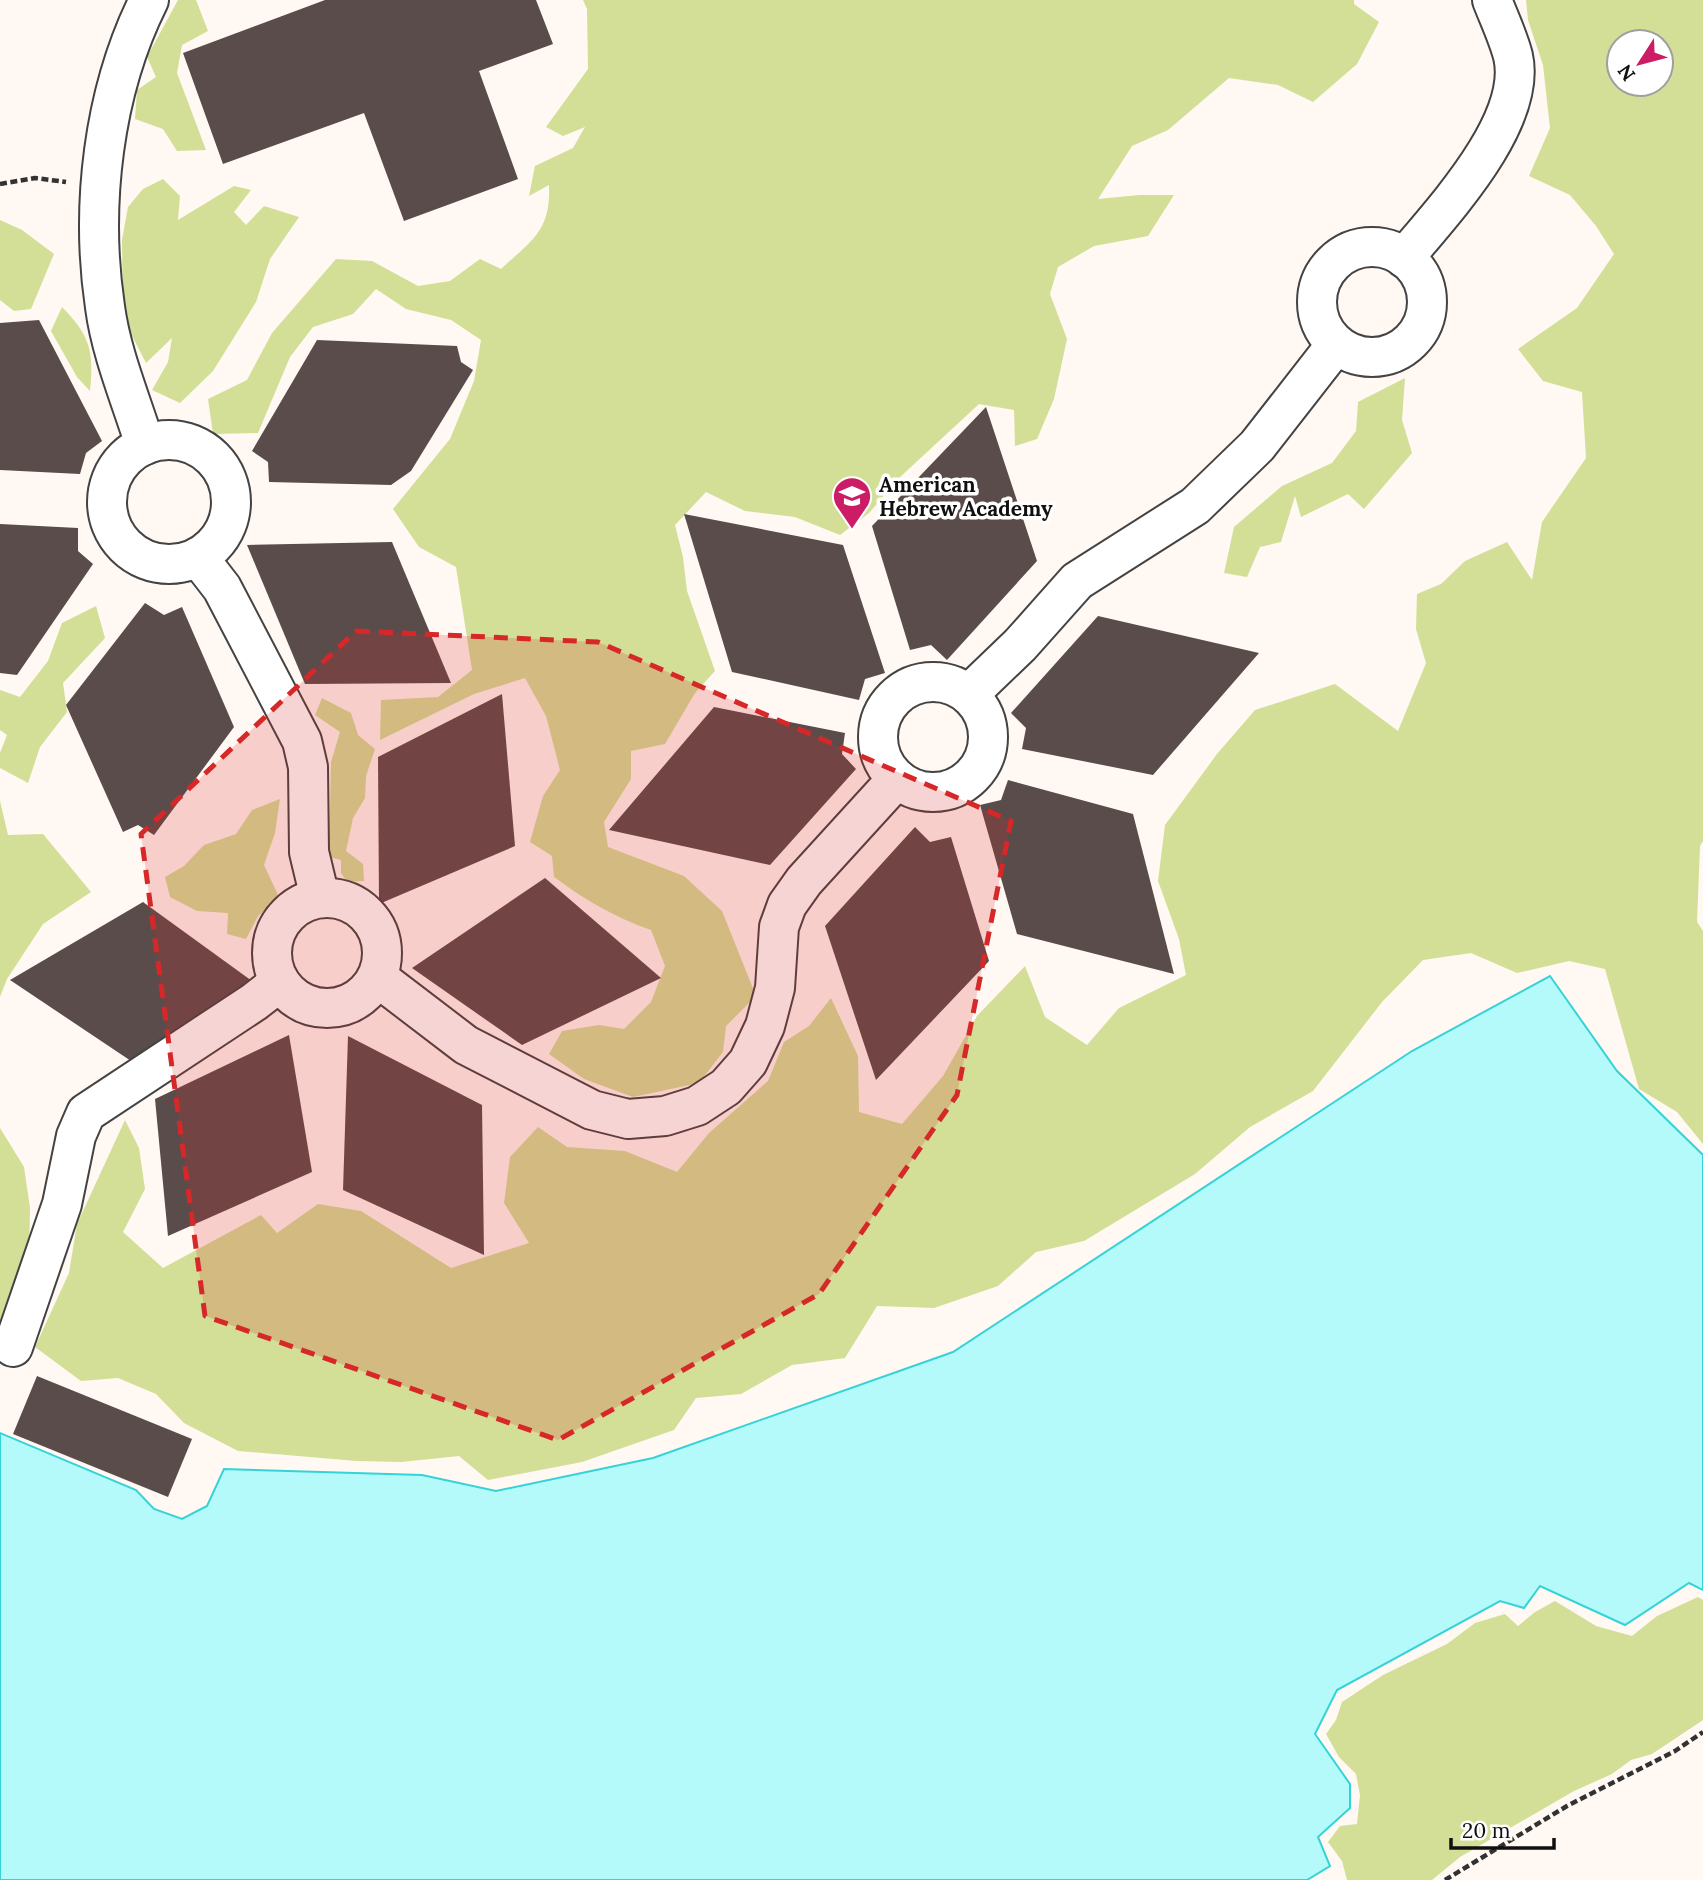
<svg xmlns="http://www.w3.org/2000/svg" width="1703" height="1880" font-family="Lora,serif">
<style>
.forest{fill:#d3df97;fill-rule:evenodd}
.water{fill:#b4fafb;stroke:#35d3d7;stroke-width:2}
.building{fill:#5a4c4b}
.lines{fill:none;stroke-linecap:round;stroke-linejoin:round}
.minor-casing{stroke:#434343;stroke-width:42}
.path{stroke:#323232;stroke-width:4.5;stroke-dasharray:7 3.5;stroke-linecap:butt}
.minor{stroke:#fff;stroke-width:38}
.marked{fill:#d62828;fill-opacity:0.2;stroke:#d62828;stroke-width:5;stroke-dasharray:14 9;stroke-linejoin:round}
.labels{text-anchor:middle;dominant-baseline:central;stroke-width:7;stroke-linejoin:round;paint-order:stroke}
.poi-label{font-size:21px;font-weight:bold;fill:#101010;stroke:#fff;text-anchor:start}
</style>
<rect width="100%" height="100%" fill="#fff8f3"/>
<g class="forest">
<polygon points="178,0 196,0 208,31 182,45 177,73 206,150 177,151 163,129 135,119 137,90 156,77 147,57"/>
<path d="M583 0H1354V4L1379 22 1357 64 1313 102 1278 85 1229 78 1168 130 1132 146 1098 199 1139 195H1174L1148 236 1094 246 1058 267 1050 294 1067 339 1054 399 1037 439 1015 446 1014 410 979 404 899 478 869 513 840 535 795 517 745 511 706 492 675 525 683 557 687 591 715 671 695 693 665 744 631 751V779L604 822 608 847 684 876 722 911 756 996 726 1026 723 1052 699 1083 633 1097 584 1079 549 1054 562 1031 599 1025 624 1029 651 1002 665 966 651 930C614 917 585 900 554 877L552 856 530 842 543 796 560 770 546 716 525 678 474 694 380 740 381 700 438 697 472 670 456 567 419 547 393 509 450 439 474 381 481 340 451 320 406 309 376 289 353 314 313 327 290 357 258 433 213 434 208 399 247 380 272 333 336 259 372 261 418 286 450 281 480 259 501 269C532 240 551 231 549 185L529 196 535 166 573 148 585 127 563 136 546 127 588 69 587 9Z"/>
<path d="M1526 0H1703V841L1700 846 1697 922 1703 931V1144L1677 1112 1639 1089 1605 969 1569 961 1517 973 1471 953 1423 960 1382 1002 1313 1091 1250 1127 1195 1174 1084 1241 1036 1252 998 1286 934 1308 877 1306 845 1358 792 1365 741 1394 696 1398 674 1430 582 1462 488 1480 459 1456 401 1462 357 1461 238 1451 184 1423 156 1394 118 1378 81 1381 35 1347 69 1273 77 1224 125 1120 139 1148 145 1189 123 1232 163 1268 261 1215 277 1233 318 1204 361 1211 451 1268 529 1243 504 1203 510 1157 538 1127 567 1147 625 1151 677 1172 709 1133 768 1081 784 1042 809 1026 831 998 858 1056 859 1112 902 1124 943 1076 977 1016 1025 966 1045 1017 1087 1045 1119 1008 1186 975 1179 939 1158 881 1165 825 1217 754 1255 710 1335 684 1398 731 1426 663 1416 629 1417 594 1441 584 1465 561 1507 542 1532 580 1542 522 1586 458 1582 392 1543 381 1518 349 1577 308 1614 254 1596 226 1570 195 1529 176 1550 128 1543 65 1528 20ZM1619 42H1661V84H1619Z"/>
<polygon points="163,179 180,196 178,220 234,186 251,190 234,212 246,225 264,206 299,217 270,259 256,302 213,371 180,403 152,390 168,362 172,338 146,363 123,318 122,240 128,207 143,189"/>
<polygon points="0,220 22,230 54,254 31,309 14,311 0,300"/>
<path d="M62 307C90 336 94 350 90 391L77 377 51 331Z"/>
<polygon points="1405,378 1402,420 1412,453 1364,509 1348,494 1301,517 1295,496 1281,542 1260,547 1247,577 1224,573 1234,527 1282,486 1332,463 1356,431 1358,402"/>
<polygon points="96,606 105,638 63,683 67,712 40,747 28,783 0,768 0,753 7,735 0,730 0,690 20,697 48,661 62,623"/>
<polygon points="322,698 351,713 358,735 375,749 366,776 365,798 353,818 346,851 363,864 364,881 347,882 341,873 341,860 329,857 331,762 340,732 315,715"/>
<polygon points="280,799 275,833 264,865 279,897 258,916 246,939 227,934 228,913 197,911 170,897 165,877 184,866 204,845 236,834 252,810"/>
<polygon points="0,801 8,835 43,834 91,892 43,924 7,979 0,997"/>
<polygon points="0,1128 24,1167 30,1208 29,1259 0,1350"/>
<polygon points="1698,1597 1703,1600 1703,1720 1652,1754 1631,1760 1612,1774 1574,1791 1460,1857 1432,1880 1347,1880 1342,1861 1328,1842 1340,1826 1357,1824 1360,1795 1356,1774 1339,1757 1326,1734 1336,1720 1342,1702 1383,1675 1447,1644 1475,1623 1505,1614 1518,1626 1535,1612 1555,1601 1596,1626 1632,1636 1657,1616"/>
</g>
<polygon class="water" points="1550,976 1617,1071 1703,1155 1703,1590 1689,1583 1625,1625 1540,1586 1524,1608 1500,1601 1337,1690 1315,1734 1350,1784 1350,1808 1318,1837 1330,1866 1307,1880 0,1880 0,1433 136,1490 154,1509 182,1519 207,1506 224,1469 422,1475 496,1491 653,1458 953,1352 1412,1051"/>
<g class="building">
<polygon points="325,0 536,0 553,44 479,71 518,179 404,221 364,113 223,164 183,53"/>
<polygon points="39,320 102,441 86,453 80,474 0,470 0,323"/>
<polygon points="317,340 457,346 461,362 473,370 411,471 391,485 269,482 268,462 252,451"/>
<polygon points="986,407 1037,561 947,660 931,645 910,650 872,526"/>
<polygon points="684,514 843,545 885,673 865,679 859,700 732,672"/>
<polygon points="0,524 78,528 78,551 93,564 17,675 0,673"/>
<polygon points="392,542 451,683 305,684 247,545"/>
<polygon points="145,603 164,615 182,607 234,727 154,835 138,825 123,832 66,705"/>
<polygon points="1098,616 1259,653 1153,775 1022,749 1026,728 1011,713"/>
<polygon points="502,694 515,846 379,904 378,757"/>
<polygon points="714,707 845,733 842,754 856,769 770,865 609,830"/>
<polygon points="1008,780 1133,814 1174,974 1017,934 980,805 1001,800"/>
<polygon points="915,827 930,842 951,837 989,961 876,1080 825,926"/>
<polygon points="545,878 661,978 522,1045 412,968"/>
<polygon points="143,902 252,981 140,1067 10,980"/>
<polygon points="289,1035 312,1172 168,1236 155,1099"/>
<polygon points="348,1036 482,1105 484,1255 343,1190"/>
<polygon points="37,1376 192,1439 168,1497 13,1434"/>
</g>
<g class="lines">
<g class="minor-casing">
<g id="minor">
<circle cx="1372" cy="302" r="55"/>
<path d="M1404 258C1444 210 1528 121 1513 56 1508 37 1499 18 1492 0"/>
<circle cx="169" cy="502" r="62"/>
<path d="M145 445C131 400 111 353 105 307 90 206 103 92 149 0"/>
<polyline points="198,557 222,588 302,741 308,767 309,852 320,898"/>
<circle cx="933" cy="737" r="55"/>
<polyline points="969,694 1020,645 1077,581 1195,506 1257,446 1335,346"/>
<circle cx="327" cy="953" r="55"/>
<polyline points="377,977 466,1045 592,1110 628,1119 665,1116 697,1106 726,1087 748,1062 765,1026 775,988 779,927 787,905 804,881 897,779"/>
<polyline points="13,1347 62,1204 76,1136 86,1113 254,1002 280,982"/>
</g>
</g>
<g class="path">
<polyline points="0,184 35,178 66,182"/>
<polyline points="1445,1880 1567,1806 1675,1751 1703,1732"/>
</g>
<use href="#minor" class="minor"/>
</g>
<path class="marked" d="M356 631 598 642 1011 821 957 1095 819 1294 558 1440 205 1316 141 834Z"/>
<defs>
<g id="school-pin" transform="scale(2.0125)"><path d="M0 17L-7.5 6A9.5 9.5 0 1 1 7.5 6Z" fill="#cc1c66" stroke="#fff"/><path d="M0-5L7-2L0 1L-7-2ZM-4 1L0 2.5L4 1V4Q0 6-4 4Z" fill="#fff"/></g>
</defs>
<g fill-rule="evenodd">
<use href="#school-pin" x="852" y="496"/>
</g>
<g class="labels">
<g class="poi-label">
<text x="879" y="484">American<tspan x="879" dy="24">Hebrew Academy</tspan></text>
</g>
</g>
<g transform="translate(1640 63) rotate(234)"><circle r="33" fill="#ffffff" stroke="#9f9f9f" stroke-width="2"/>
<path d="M0-5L12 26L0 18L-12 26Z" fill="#cc1c66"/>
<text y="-10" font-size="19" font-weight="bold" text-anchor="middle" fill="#101010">N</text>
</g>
<path d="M1451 1838v10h103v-10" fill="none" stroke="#101010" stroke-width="3.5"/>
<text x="1462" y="1838" font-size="21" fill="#101010" stroke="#ffffff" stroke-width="5" paint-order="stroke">20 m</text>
</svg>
